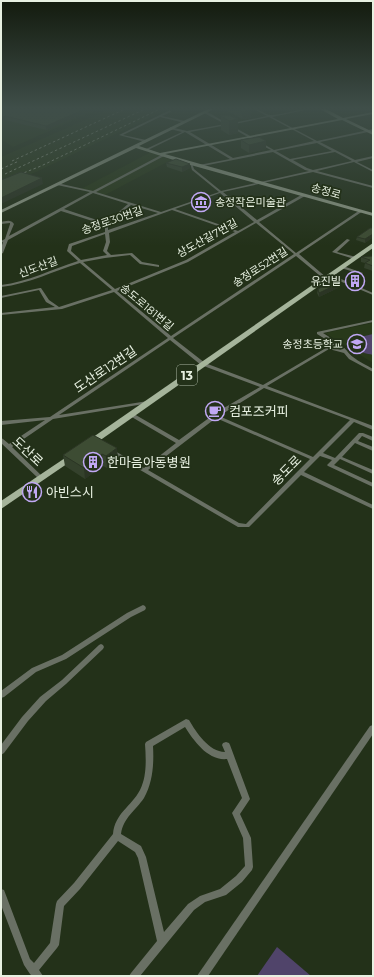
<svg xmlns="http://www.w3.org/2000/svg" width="374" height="977" font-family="Montserrat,'Noto Sans KR',sans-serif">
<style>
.built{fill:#28391a}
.green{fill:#50446a}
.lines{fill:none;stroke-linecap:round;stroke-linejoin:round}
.street{fill:#697064;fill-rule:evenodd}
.secondary{fill:#8b9683;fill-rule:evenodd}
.primary{fill:#a5b49b;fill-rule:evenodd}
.rail{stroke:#8c9784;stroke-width:1;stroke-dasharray:2.5 2.5;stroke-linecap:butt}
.wall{fill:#34412c}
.shaded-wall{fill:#2b3524}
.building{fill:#3d4c33;stroke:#2b3524}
.labels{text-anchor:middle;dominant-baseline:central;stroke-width:3.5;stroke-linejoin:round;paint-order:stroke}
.far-street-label{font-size:11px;fill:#e7f0e1;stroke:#233119}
.far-poi-label{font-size:11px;fill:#e7f0e1;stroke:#233119;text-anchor:end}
.shield{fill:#233119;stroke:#acb7a5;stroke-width:1}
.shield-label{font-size:12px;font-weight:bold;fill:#e7f0e1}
.street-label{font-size:13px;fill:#e7f0e1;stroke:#233119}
.poi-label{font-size:13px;fill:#e7f0e1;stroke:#233119;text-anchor:start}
</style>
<rect width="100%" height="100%" fill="#233119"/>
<g class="built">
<polygon points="1,109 99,109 13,147 1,139"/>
<polygon points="110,109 168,109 36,172 1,185 1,157"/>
<polygon points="151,152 171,160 103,196 81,189"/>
<polygon points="373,323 373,363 325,333"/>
</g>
<g class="green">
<path d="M373 334V355C366 353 362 354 357 348L361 347 362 344 356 338Z"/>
<polygon points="277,947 311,976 257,976"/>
</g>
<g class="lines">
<g class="street">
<path d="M254 109C261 109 266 116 272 115 285 114 297 109 310 109L272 117 317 141 373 129V131L320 142 355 160 373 156V158L357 162 373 170V172L354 162 317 171 373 186V188L313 172 223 192 257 220 303 194H305V196L259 222 296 253 360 210 363 211 299 254 327 278V280H325L296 256 173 338 205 363 263 385 331 345 330 342 317 334V332L373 320V322L323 333 334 340 335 345C346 345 346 352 353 357 359 362 367 365 373 369V372L349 359 344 353 329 349 267 386 373 426V430L354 422 323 453 335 458 359 433H363L373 437V441L362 436 358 441 373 447V451L355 443 342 457 373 470V474L340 459 334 465 373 483V487L328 466 327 465 332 460 320 456 304 472 373 505V509L301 475 249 527H238L111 453 110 452 111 451H115L144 468 176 443 130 416V414H134L179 440 217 412 260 387 201 365 170 340 59 415 148 401 150 402V403L53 419 12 447 44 478 41 480 39 479 1 443V438L3 439 9 444 45 420 1 425V421L50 417 168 338 114 292 62 309 1 315V313L55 307 46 302 39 290 1 298V296L40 288H41L49 300 59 307 112 290 80 263C53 271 29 284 1 287V285C28 282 52 269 78 261L67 251 69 244 105 232V225L61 211 8 240 3 253 1 254V248L3 242 1 243V241L5 239 10 224V223L1 224V222C6 221 11 219 14 224L9 236 90 192 57 185V183L93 191 163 154 164 155V156L96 192 161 212 219 192 192 170 190 163H192L194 169 221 191 309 171 305 170 273 152 198 167V165H199L230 159 185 132 148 150 146 149 182 132 170 129V127L187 131 225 124 204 113V111H206L228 124 267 116ZM269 117 314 141 274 150 260 142 259 144 271 150 233 158 190 132 227 125 253 140 254 138 230 125ZM317 143 332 151 290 159 276 151ZM335 152 352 161 313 170 307 168 293 160ZM93 193 128 204 106 223 64 209ZM220 193 254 222 238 231 175 209ZM131 205 158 213 108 230V225ZM172 210 235 232 186 260 115 289 83 262 105 258 130 255 140 264 159 267V265L142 262 132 253 111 255 107 251 110 242 109 233ZM256 223 294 254 171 336 117 291 188 262ZM105 234 106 242 103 251 107 255 81 260 71 251 72 246ZM333 347H337L342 350 333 348ZM264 388 350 420 313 457 219 416ZM216 418 310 459 298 471 246 524 239 523 148 470Z"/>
<polygon points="170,110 171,112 162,116 185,121 185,123 160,117 123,135 146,140 145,142 119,135"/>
<polygon points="347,239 350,240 337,252 356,257 356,259 354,259 332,252"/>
<polygon points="341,266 343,266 363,273 361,274 341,268"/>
<polygon points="330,275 332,275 373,293 373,295 330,277"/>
<polygon points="143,605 145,606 146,608 145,610 131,617 66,659 36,672 4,697 1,698 1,691 32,668 62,655 127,613"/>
<polygon points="101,644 103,645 104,647 103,649 66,684 46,701 28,721 4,753 1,755 1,745 22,717 40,697 62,680 99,645"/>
<path d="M186 719 189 720C196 732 209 752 225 752L222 745 223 743 226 742 229 743 230 745 250 799 240 814 251 838 253 867 252 870 242 882 226 895 205 902 194 910 140 976H129L131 973 157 941 138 858 135 852 118 841 80 889 64 906 59 945 57 948 39 970 43 976H32L30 974 24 965 1 905V889L4 890 30 959 34 963 50 943 56 904 57 901 74 883 113 834C115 813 131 807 140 790 147 776 146 759 145 744L146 742ZM185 727C194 741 208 761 227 759L242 798 232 813 243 838 245 866 236 876 220 889 200 896 188 904 164 932 146 857 141 846 121 834C123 818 136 810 144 798 153 782 154 763 153 746Z"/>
<polygon points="373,725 373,734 208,976 197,976 199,973 370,726"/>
</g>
<polygon class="secondary" points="208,109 214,109 139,146 160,153 338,119 320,109 326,109 343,118 373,112 373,114 346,119 373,132 373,135 342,120 165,154 373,213 373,216 180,162 136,148 1,213 1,210"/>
<g class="primary">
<polygon points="373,243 373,248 92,446 86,446 85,444 86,442"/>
<polygon points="74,452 77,453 78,455 77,457 1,509 1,501"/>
</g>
<g class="rail">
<polyline points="12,161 125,109"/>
<polyline points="1,169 19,161"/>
<polyline points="5,174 145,109"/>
<polyline points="1,182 41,166 160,109"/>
</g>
</g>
<g class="wall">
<polygon points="1,109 95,109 46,130 5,120 1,122"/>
<polygon points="224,109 250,109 251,118 242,119"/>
<polygon points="221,116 238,119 238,133 229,135 221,130"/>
<polygon points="241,140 266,141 266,149 249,153 241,148"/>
<polygon points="166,163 190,168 182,172 167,167"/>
<polygon points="373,228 373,237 365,243 356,240 357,237"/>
<polygon points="373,256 373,271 364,268 365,263 361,262 361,257"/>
<polygon points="338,284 338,288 319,297 317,293 318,289"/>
<polygon points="93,435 118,459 107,468 103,466 85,479 65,466 63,455"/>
</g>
<g class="shaded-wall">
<polygon points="85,109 95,109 46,130 46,126"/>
<polygon points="251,110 251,118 242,119 242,112"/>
<polygon points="5,116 5,120 1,122 1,118"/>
<polygon points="238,119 238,133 229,135 229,121"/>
<polygon points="266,141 266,149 249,153 249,145"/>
<polygon points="190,164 190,168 182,172 182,167"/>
<polygon points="42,178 43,184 1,204 1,198"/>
<polygon points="373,234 373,237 365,243 365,239"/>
<polygon points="338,284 338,288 319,297 319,293"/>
<polygon points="117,448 118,459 107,468 106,456"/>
<polygon points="102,454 103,466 85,479 84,468"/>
</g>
<g class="building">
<polygon points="1,109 85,109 46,126 5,116 1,118"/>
<polygon points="238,109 250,109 251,110 242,112"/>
<polygon points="228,115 238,119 229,121 221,116"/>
<polygon points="259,137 266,141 249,145 241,140"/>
<polygon points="176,159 190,164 182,167 166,163"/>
<polygon points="21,172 42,178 1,198 1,180"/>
<polygon points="370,228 373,228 373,234 365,239 357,237"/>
<polygon points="373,256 373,266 365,263 370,260 361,257"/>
<polygon points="332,282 338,284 319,293 318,289"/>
<polygon points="93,435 117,448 106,456 102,454 84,468 63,455"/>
</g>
<linearGradient id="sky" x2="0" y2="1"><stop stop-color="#131b0e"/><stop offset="0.44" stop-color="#3f4e49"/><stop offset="1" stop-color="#3f4e49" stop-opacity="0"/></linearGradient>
<rect width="374" height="246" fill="url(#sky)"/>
<defs>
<g id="museum-ring" transform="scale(1)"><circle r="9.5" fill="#233119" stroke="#c0a8f4" stroke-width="1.5"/><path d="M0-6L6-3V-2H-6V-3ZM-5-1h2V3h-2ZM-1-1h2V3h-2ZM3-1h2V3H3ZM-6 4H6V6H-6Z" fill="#c0a8f4"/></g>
<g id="building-ring" transform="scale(1)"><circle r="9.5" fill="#233119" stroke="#c0a8f4" stroke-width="1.5"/><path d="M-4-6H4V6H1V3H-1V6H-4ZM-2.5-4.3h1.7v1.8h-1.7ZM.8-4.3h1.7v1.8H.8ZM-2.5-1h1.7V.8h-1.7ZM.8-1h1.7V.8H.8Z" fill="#c0a8f4"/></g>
<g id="school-ring" transform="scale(1)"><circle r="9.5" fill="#233119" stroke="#c0a8f4" stroke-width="1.5"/><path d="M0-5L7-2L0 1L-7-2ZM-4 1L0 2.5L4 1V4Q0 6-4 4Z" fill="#c0a8f4"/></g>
<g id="cafe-ring" transform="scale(1)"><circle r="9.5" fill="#233119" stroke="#c0a8f4" stroke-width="1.5"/><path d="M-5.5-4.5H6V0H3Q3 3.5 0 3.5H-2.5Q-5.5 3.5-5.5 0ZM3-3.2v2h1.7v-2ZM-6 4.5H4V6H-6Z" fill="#c0a8f4"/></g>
<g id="restaurant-ring" transform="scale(1)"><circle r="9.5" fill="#233119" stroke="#c0a8f4" stroke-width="1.5"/><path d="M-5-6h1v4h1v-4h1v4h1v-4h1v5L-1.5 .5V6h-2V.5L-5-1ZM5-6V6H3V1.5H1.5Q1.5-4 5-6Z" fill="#c0a8f4"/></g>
</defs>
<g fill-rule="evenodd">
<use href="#museum-ring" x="201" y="202"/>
<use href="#building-ring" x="355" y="281"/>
<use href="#school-ring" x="357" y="344"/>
<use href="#cafe-ring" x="215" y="411"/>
<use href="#building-ring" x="93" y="462"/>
<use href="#restaurant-ring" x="32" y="492"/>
</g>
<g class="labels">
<g class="far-street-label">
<text transform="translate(326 191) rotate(16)">송정로</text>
<text transform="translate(112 220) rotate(-19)">송정로30번길</text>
<text transform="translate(207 238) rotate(-29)">상도산길7번길</text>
<text transform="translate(38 267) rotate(-20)">신도산길</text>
<text transform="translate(260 267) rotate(-33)">송정로52번길</text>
<text transform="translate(147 307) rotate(40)">송도로181번길</text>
</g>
<g class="far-poi-label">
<text x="215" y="202" text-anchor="start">송정작은미술관</text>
<text x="341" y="281">유진빌</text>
<text x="343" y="344">송정초등학교</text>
</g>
<rect class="shield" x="177" y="365" width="20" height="20" rx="3"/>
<g class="shield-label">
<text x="187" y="375">13</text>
</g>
<g class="street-label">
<text transform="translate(105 369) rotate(-34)">도산로12번길</text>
<text transform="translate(28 451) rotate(43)">도산로</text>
<text transform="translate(286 470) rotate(-45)">송도로</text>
</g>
<g class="poi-label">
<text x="229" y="411">컴포즈커피</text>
<text x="107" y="462">한마음아동병원</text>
<text x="46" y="492">아빈스시</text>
</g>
</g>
<rect width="374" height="977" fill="none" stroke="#e7f0e1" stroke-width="4"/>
</svg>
